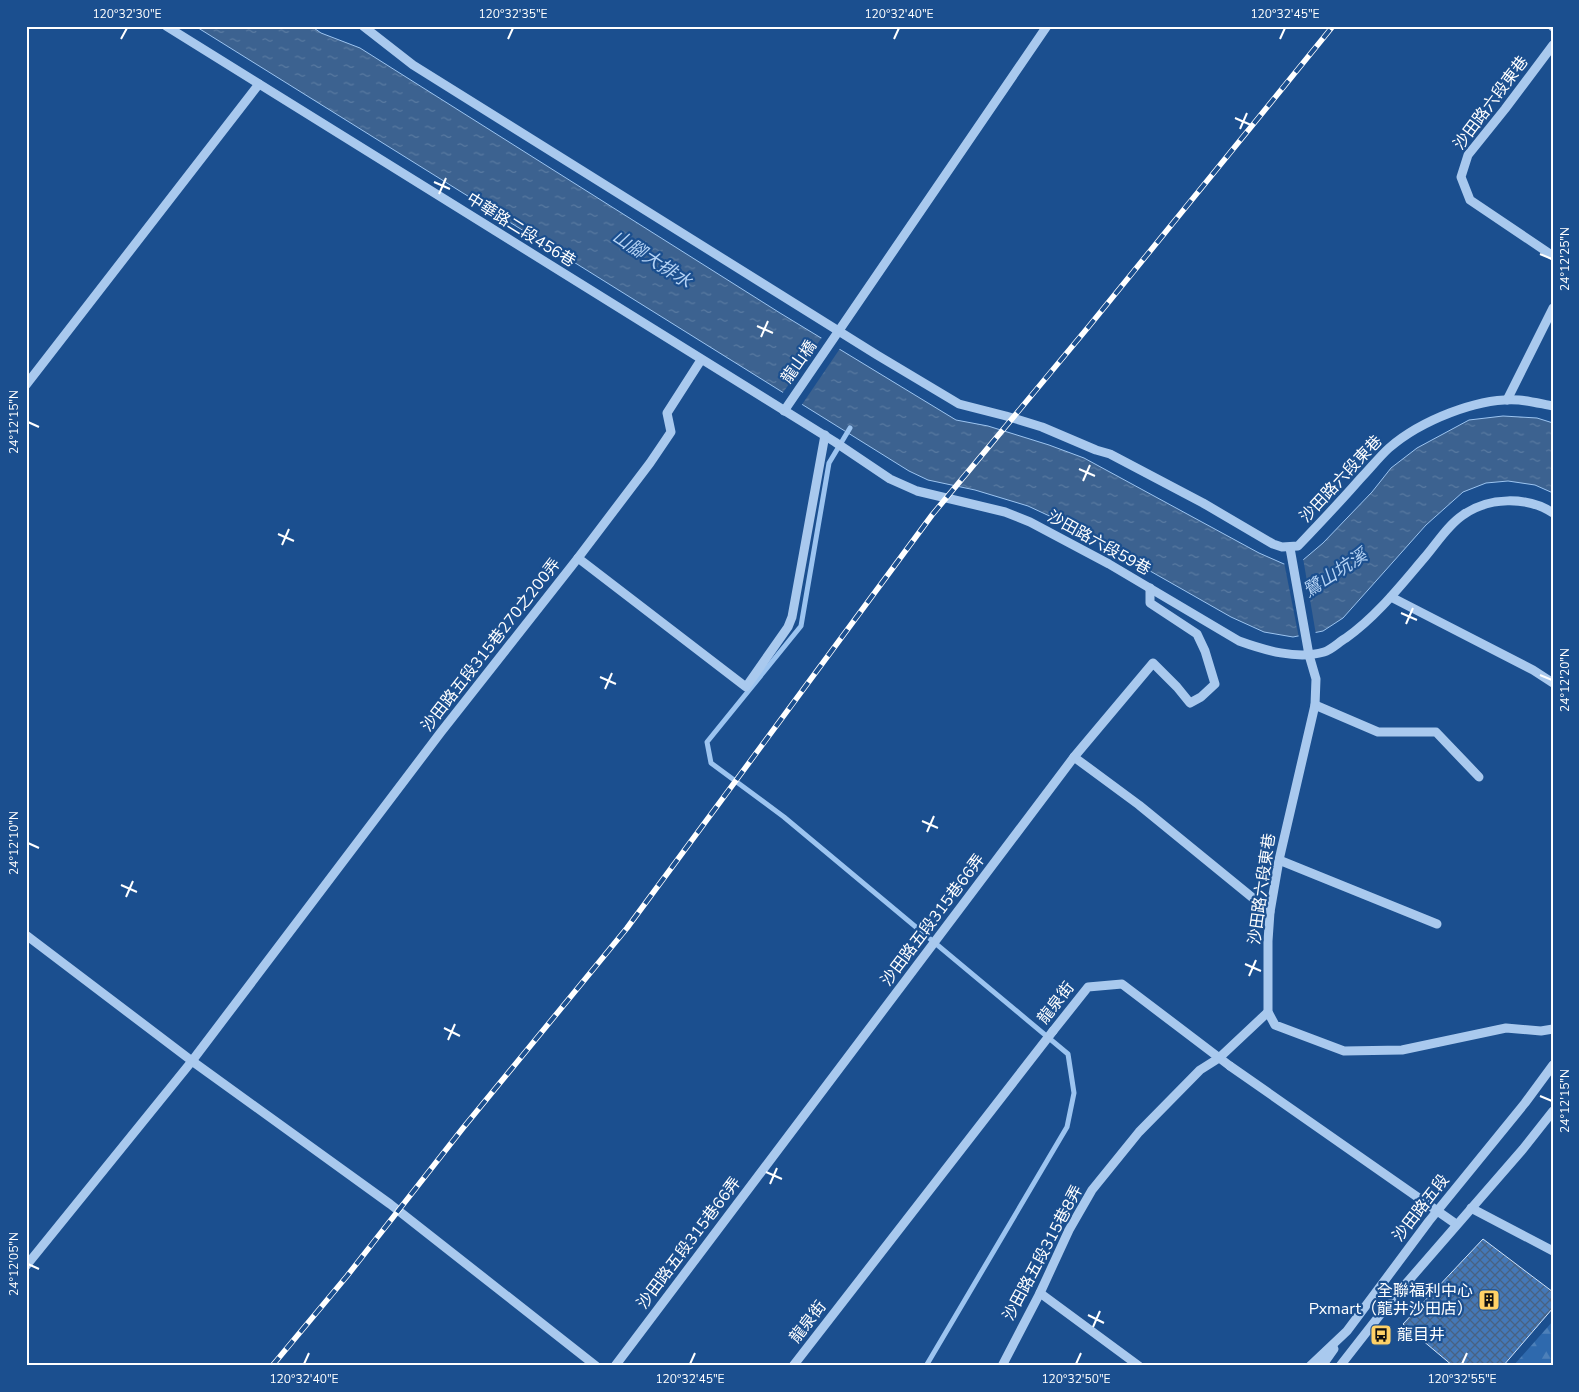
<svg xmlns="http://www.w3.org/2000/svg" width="1579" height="1392" font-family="'Nunito Sans','Noto Sans TC',sans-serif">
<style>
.forest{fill:url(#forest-firs)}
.water{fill:url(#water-ripples);stroke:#9cc4f0}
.pier{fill:#1b4f8f}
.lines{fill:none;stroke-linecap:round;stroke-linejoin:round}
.stream{stroke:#9cc4f0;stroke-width:5}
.building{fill:url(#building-cross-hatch);stroke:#cfe3fa}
.minor{stroke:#a9c9ee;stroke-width:9}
.rail-casing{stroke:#fff;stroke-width:5.5}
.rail{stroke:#1b4f8f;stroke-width:4;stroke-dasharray:11;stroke-linecap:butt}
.minor-bridge{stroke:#a9c9ee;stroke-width:9}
.ticks{fill:none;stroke:#fff;stroke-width:2}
.labels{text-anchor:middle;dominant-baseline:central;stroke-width:4.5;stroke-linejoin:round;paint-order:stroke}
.street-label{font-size:16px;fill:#fff;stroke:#1b4f8f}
.poi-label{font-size:16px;fill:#fff;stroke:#1b4f8f;text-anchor:end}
.water-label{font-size:18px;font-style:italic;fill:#b5d3f5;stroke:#1b4f8f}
.neatline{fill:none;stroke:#fff;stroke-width:2}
.ticks-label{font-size:12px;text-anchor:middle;fill:#fff}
</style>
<defs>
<pattern id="forest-firs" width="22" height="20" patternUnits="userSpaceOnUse" patternTransform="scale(1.25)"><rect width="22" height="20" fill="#2e69ad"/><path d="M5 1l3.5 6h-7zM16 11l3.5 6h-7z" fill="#4d80b9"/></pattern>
<pattern id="water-ripples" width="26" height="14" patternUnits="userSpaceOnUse" patternTransform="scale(1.25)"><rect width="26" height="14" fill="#3c6290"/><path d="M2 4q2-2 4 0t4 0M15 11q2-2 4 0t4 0" fill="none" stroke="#597aa1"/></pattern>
<pattern id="building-cross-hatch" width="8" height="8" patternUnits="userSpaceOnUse" patternTransform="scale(1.25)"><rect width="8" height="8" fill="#4478b7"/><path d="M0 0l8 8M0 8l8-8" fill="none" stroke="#486282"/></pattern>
</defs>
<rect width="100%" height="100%" fill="#1b4f8f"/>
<polygon class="forest" points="1553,1321 1553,1366 1513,1366"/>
<polygon class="water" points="195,26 311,26 321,33 360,48 780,313 956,420 988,426 1049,445 1084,458 1259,553 1284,564 1303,560 1323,543 1372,492 1391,468 1417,448 1469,420 1503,416 1537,418 1553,423 1553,493 1535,485 1508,481 1486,483 1463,492 1426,525 1343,618 1323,631 1293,637 1264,632 1231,617 1071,526 1028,506 975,490 928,480 909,471"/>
<g class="pier">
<polygon points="823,336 841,347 801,406 782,394"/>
<polygon points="1303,558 1316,635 1299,638 1284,562"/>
</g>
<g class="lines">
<polyline class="stream" points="850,428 829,463 801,626 707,742 711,763 784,817 1068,1054 1074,1093 1067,1127 926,1366"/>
</g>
<polygon class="building" points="1483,1239 1553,1292 1553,1308 1503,1366 1453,1366 1403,1324"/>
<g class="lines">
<g class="minor">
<path d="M166 26 835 442 890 479 917 491 1005 512 1030 522 1109 564 1239 641C1264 650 1297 660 1324 652 1331 650 1339 642 1346 638 1377 616 1401 585 1425 557 1437 543 1448 525 1463 515 1488 497 1527 496 1553 513"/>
<path d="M363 26 413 65 877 355 949 398 959 404 1006 416 1042 427 1096 450 1110 454 1203 503 1273 544 1282 547 1298 546C1319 524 1340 502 1360 479 1370 469 1379 457 1389 448 1420 421 1478 397 1519 400 1530 401 1542 404 1553 406"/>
<polyline points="1552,26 1553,27"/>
<polyline points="1553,45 1505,109 1468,155 1461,177 1470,200 1553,256"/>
<polyline points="26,385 259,84"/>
<polyline points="1507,400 1553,308"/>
<polyline points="784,411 1047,26"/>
<polyline points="1290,548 1309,655 1316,679 1315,705 1279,860 1270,912 1268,941 1268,1012 1275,1025 1344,1051 1402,1050 1506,1028 1541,1031 1553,1029"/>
<polyline points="578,558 746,687 788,627 792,617 825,435"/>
<polyline points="1391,597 1533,670 1553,683"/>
<polyline points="1315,705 1378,732 1436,732 1479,777"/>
<polyline points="1074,757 1139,805 1270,912"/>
<polyline points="1279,860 1437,924"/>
<polyline points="26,935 192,1061 390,1204 596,1366"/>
<polyline points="1230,1066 1456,1224"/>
<polyline points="1471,1208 1553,1251"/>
<polyline points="26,1266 192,1061 441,732 578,558 650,463 671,432 667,413 701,360"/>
<polyline points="1040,1293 1139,1366"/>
<polyline points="615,1366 1074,757 1153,663 1177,687 1190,703 1201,697 1215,684 1205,651 1197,634 1150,603 1150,588"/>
<polyline points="793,1366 1053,1031"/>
<polyline points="1002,1366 1040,1293 1069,1230 1092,1190 1139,1132 1200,1070 1219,1058 1268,1012"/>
<polyline points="1310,1366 1347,1331 1429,1221 1525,1103 1553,1065"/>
<polyline points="1322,1366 1334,1349"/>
<polyline points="1340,1366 1390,1302 1523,1149 1553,1111"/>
</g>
<g class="rail-casing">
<polyline id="rail" points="272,1366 347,1276 463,1128 627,928 932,515 1090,325 1333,26"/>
</g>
<use href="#rail" class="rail"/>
<polyline class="minor-bridge" points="1053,1031 1088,987 1122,984 1230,1066"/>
</g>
<path class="ticks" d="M121 39 127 28M508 39 513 28M894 39 899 28M1280 39 1285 28M1235 118 1251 125M1240 129 1247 113M434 182 450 189M439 194 446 178M1540 254 1552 259M757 326 773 333M761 337 768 321M28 422 39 427M1079 469 1095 476M1083 481 1090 465M278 534 294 541M282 545 289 529M1401 613 1417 620M1406 624 1413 608M1540 675 1552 680M600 677 616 684M605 689 612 673M922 821 938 828M927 832 934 816M28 843 39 848M121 885 137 892M126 897 133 881M1245 964 1261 971M1249 976 1256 960M444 1028 460 1036M448 1040 455 1024M1540 1096 1552 1101M766 1172 782 1179M770 1184 777 1168M28 1264 39 1269M1088 1315 1104 1323M1093 1327 1100 1311M304 1364 309 1353M690 1364 695 1353M1076 1364 1081 1353M1462 1364 1467 1353"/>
<defs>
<g id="building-square" transform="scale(1.125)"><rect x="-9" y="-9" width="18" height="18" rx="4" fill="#ffd166" stroke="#1b4f8f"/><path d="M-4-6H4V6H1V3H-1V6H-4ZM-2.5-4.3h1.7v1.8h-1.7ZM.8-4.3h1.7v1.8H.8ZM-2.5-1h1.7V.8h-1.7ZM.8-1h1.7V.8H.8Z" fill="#111"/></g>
<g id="bus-square" transform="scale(1.125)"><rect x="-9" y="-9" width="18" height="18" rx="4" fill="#ffd166" stroke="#1b4f8f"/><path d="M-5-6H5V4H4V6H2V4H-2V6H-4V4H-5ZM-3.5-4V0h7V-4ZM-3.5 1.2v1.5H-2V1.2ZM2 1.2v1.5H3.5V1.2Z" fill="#111"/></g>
</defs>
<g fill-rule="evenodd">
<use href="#building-square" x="1489" y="1300"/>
<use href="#bus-square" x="1381" y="1335"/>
</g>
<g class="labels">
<g class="street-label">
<text transform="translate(1491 103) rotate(-53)">沙田路六段東巷</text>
<text transform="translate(521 230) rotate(32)">中華路二段456巷</text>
<text transform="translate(799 362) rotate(-55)">龍山橋</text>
<text transform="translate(1341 479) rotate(-47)">沙田路六段東巷</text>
<text transform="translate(1099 543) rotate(29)">沙田路六段59巷</text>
<text transform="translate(491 645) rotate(-52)">沙田路五段315巷270之200弄</text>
<text transform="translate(1262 889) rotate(-82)">沙田路六段東巷</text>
<text transform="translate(933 920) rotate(-53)">沙田路五段315巷66弄</text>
<text transform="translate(1056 1003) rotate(-52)">龍泉街</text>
<text transform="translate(1421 1208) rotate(-52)">沙田路五段</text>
<text transform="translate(689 1243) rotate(-53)">沙田路五段315巷66弄</text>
<text transform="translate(1043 1253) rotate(-62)">沙田路五段315巷8弄</text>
<text transform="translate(808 1322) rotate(-52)">龍泉街</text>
</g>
<g class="poi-label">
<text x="1473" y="1291">全聯福利中心<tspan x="1473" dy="18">Pxmart（龍井沙田店）</tspan></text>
<text x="1397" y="1335" text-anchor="start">龍目井</text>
</g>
<g class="water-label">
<text transform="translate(652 259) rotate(33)">山腳大排水</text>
<text transform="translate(1335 573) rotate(-33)">鷺山坑溪</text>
</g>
</g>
<rect width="1579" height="1392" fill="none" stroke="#1b4f8f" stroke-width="55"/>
<rect x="28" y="28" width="1524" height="1336" class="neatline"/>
<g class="ticks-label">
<text x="127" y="18">120°32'30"E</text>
<text x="513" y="18">120°32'35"E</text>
<text x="899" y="18">120°32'40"E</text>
<text x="1285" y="18">120°32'45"E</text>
<text transform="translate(1565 259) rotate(-90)" y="4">24°12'25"N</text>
<text transform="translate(14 422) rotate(-90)" y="4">24°12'15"N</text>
<text transform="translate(1565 680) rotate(-90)" y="4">24°12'20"N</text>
<text transform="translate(14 843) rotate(-90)" y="4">24°12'10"N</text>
<text transform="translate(1565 1101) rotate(-90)" y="4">24°12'15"N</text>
<text transform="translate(14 1264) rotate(-90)" y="4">24°12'05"N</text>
<text x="304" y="1383">120°32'40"E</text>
<text x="690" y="1383">120°32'45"E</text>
<text x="1076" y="1383">120°32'50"E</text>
<text x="1462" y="1383">120°32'55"E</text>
</g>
</svg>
